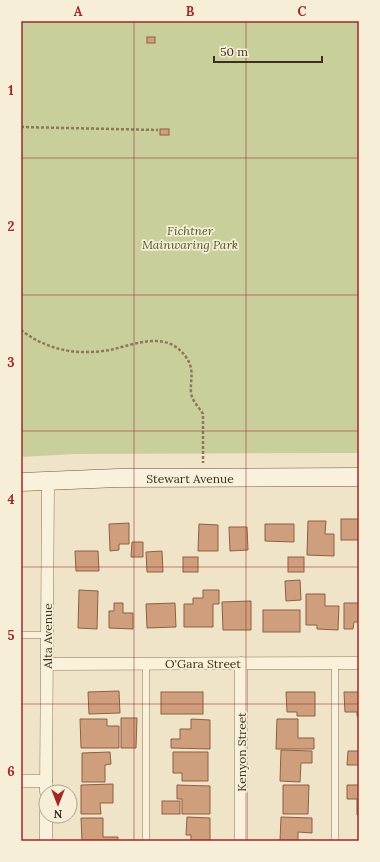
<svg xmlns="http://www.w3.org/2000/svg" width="380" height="862" font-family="Lora,serif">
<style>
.green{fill:#c9cf9b}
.building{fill:#cf9f7d;stroke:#8d5f41}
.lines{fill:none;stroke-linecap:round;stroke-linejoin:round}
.lane-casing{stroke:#8d765c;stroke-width:7}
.street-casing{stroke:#8d765c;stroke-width:13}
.secondary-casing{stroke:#6f573f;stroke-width:19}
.path{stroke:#8d765c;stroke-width:2.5;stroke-dasharray:3 2;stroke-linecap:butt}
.lane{stroke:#faf1dc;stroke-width:6}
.street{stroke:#faf1dc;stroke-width:12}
.secondary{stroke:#faf1dc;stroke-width:18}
.grid{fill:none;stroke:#9e2a2b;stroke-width:1;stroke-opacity:0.55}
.labels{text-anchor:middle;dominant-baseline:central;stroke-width:3.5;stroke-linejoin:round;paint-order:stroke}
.park-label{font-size:12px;font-style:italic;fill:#4d5a26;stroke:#f7eed8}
.street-label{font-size:12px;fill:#3d2e20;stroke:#f7eed8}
.neatline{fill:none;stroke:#9e2a2b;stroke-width:1.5}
.grid-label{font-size:13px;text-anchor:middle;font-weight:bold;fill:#9e2a2b}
</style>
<rect width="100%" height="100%" fill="#f0e4c8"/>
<polygon class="green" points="21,21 359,21 359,453 75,454 21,457"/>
<g class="building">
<rect x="147" y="37" width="8" height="6"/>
<rect x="160" y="129" width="9" height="6"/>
<rect x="341" y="519" width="18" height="21"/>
<polygon points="308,521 326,521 325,534 334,534 334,556 307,555"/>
<polygon points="129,523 129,544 119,544 119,550 110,551 109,524"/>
<polygon points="199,524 218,525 218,551 198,551"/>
<polygon points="265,524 294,524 294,542 265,541"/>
<polygon points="229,527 247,527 248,550 230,551"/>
<polygon points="132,542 143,542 143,557 131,557"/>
<polygon points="75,551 98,551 99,571 76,571"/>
<polygon points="162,551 163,572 147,572 146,552"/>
<rect x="183" y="557" width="15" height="15"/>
<rect x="288" y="557" width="16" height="15"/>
<polygon points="300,580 301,600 286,601 285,581"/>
<polygon points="79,590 98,591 97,629 78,628"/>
<polygon points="203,590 219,590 219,604 213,604 213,627 184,627 184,604 193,604 193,598 203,598"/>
<polygon points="306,594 325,594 325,606 339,606 338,630 317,629 317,625 306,625"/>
<polygon points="251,601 251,630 223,630 222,602"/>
<polygon points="114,603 123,603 123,613 133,613 133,629 109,628 109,611 114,611"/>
<polygon points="175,603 176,627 147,628 146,604"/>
<polygon points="344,603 359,603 359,622 354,622 353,629 344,629"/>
<rect x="263" y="610" width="37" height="22"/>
<polygon points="119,691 120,713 89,714 88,692"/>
<rect x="161" y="692" width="42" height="22"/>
<polygon points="286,692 315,692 315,716 297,716 297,712 287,712"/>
<polygon points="344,692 359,692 359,716 357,716 357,712 345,712"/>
<polygon points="121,718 137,718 136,748 121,748"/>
<polygon points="80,719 107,719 107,726 119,726 119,748 81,748"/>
<polygon points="191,719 210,720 210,749 171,748 171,739 180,739 180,729 191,729"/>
<polygon points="277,719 298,719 298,738 314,738 314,749 276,749"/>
<polygon points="281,750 312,751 312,763 301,763 300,782 280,781"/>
<polygon points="348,751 359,751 359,765 347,765"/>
<polygon points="110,752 111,764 105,765 105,782 82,782 82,753"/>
<polygon points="173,752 208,752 208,781 182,781 182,773 173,773"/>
<polygon points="113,784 113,803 100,803 101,814 81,814 81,785"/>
<polygon points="177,785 210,786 210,814 182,814 182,799 177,799"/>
<polygon points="283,785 309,785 308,814 283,814"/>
<polygon points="347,785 359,785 359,815 357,815 357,799 347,799"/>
<rect x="162" y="801" width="18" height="13"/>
<polygon points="187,817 210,818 210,841 191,841 191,835 186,835"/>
<polygon points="281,817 312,818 312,833 298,832 298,841 280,841"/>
<polygon points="81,818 103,818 103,837 118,837 118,841 82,841"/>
</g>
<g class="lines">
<g class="lane-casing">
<g id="lane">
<polyline points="21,635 47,635"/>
<polyline points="146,663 146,841"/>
<polyline points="335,841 335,663"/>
</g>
</g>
<g class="street-casing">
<g id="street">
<polyline points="241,663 241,841"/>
<polyline points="47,664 359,663"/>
<polyline points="21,781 46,781"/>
<polyline points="46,792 48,481"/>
<polyline points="46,841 46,812"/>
</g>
</g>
<g class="secondary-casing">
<polyline id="secondary" points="21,482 118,478 359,477"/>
</g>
<g class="path">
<polyline points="21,127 158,130"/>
<path d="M21 330C40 345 64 353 89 352 96 352 103 351 110 350 136 344 167 330 186 357 195 370 190 379 191 393 192 401 199 407 203 414V463"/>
</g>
<use href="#lane" class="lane"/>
<use href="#street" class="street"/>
<use href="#secondary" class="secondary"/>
</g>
<path class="grid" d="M134 21V841M246 21V841M21 158H359M21 295H359M21 431H359M21 567H359M21 704H359"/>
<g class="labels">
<g class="park-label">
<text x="190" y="230">Fichtner<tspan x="190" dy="14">Mainwaring Park</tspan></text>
</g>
<g class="street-label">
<text x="190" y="478">Stewart Avenue</text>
<text transform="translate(47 636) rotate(-90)">Alta Avenue</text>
<text x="203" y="663">O'Gara Street</text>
<text transform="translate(241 752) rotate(-90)">Kenyon Street</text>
</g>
</g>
<rect width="380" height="862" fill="none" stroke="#f7eed8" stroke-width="44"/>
<g transform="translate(58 804) rotate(180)"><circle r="19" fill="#f7eed8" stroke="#ada18e"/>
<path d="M0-3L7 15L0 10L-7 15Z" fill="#9e2a2b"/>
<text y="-6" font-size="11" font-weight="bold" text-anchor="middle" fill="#3d2e20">N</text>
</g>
<path d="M214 56v6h108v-6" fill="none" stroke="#3d2e20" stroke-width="2"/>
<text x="220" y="56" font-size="12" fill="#3d2e20" stroke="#f7eed8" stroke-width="3" paint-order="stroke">50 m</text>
<rect x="22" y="22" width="336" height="818" class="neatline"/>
<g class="grid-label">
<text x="78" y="16">A</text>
<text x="190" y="16">B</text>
<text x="302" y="16">C</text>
<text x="11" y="95">1</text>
<text x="11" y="231">2</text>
<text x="11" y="367">3</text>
<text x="11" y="504">4</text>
<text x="11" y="640">5</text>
<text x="11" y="776">6</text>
</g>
</svg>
